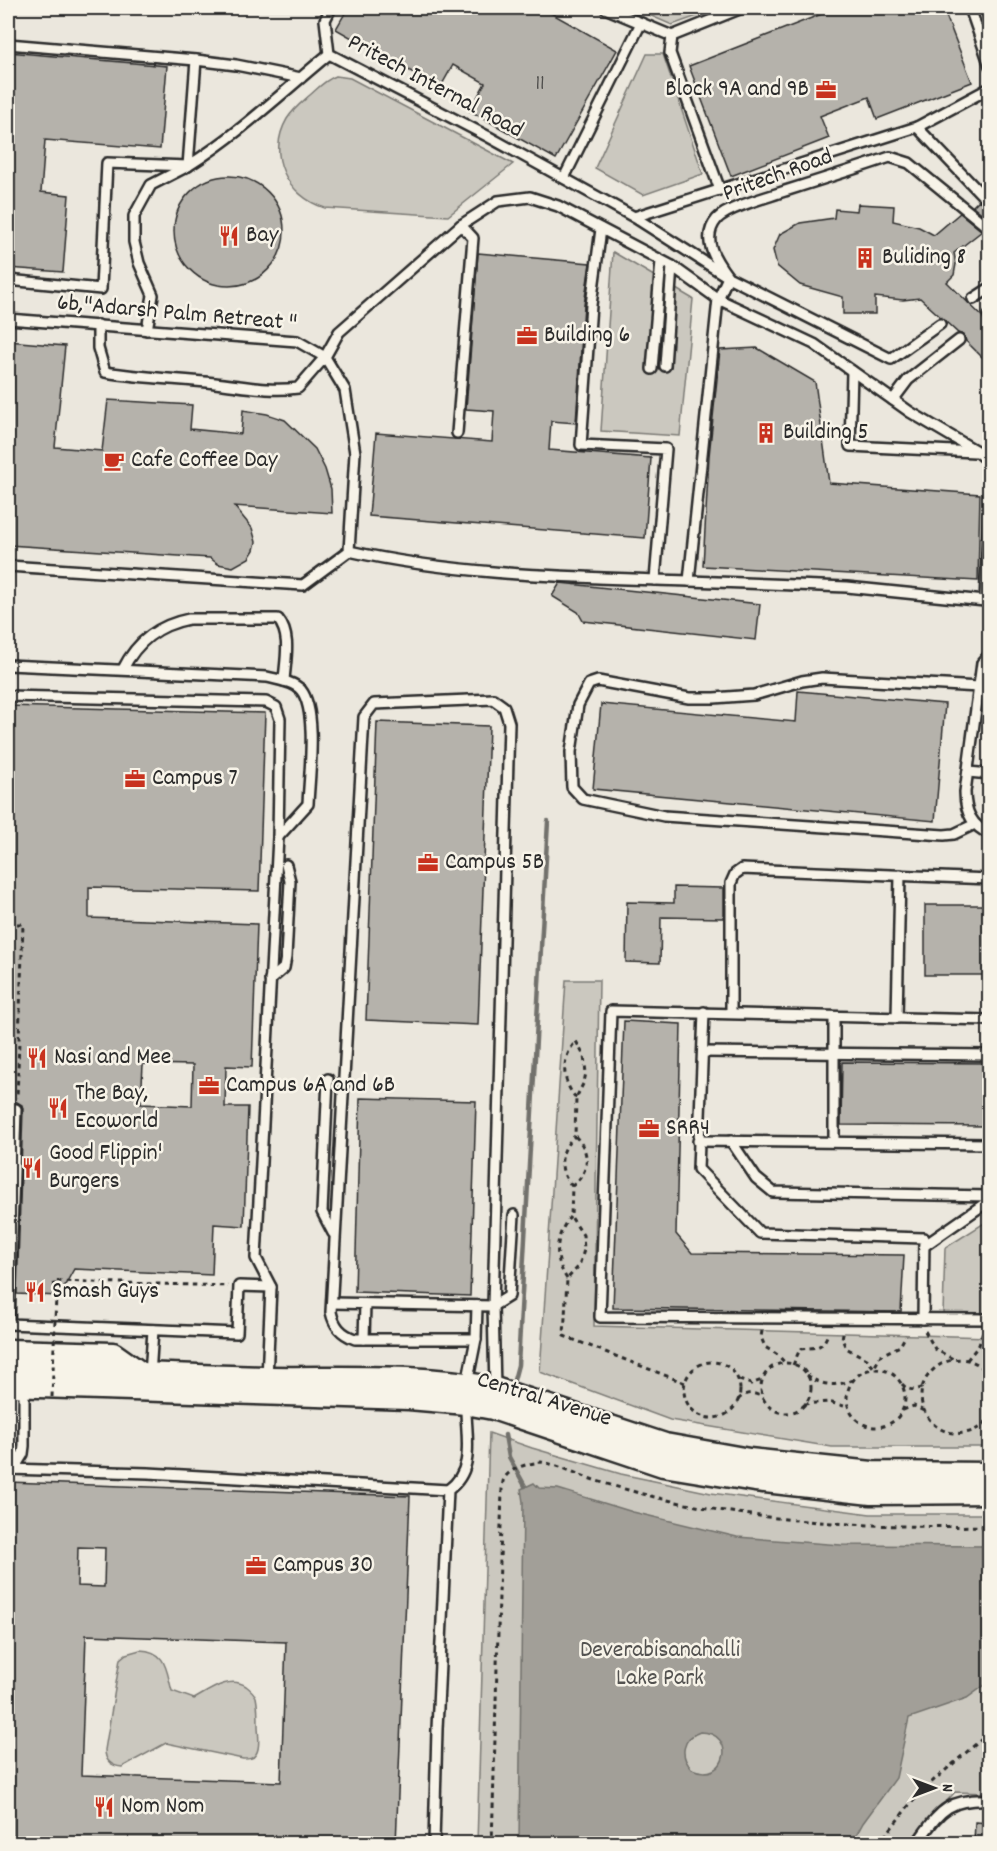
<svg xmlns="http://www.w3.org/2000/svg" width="997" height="1851" font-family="Dekko,sans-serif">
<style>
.green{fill:#cbc8bf;stroke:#7b7a75;stroke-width:1.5}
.water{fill:#a29f98;stroke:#72716c;stroke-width:1.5;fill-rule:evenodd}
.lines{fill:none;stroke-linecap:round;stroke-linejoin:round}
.stream{stroke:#72716c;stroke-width:4.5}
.building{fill:#b5b2ab;stroke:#2b2b2b;stroke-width:1.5;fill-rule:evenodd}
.service-casing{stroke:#2b2b2b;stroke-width:14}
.tertiary-casing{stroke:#2b2b2b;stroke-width:27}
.path{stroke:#2b2b2b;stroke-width:3;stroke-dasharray:4.5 4.5;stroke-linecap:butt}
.service{stroke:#f7f3e8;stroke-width:9}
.tertiary{stroke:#f7f3e8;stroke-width:22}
.path-bridge{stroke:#2b2b2b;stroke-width:3;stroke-dasharray:4.5 4.5;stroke-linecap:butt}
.labels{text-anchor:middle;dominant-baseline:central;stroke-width:5;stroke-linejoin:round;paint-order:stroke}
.number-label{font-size:21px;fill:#4e4d4b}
.street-label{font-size:24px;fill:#2b2b2b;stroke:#f7f3e8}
.poi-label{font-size:24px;fill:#2b2b2b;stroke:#f7f3e8;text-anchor:start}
.park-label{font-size:24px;fill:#535250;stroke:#f7f3e8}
</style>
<rect width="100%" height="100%" fill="#ebe7dd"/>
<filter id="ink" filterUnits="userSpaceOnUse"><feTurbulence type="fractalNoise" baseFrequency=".0167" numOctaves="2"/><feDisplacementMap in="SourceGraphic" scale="12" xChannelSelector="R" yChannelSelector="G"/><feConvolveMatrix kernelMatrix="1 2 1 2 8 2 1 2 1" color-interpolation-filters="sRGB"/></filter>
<g filter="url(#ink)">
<g class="green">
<polygon points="633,8 720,8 672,25"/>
<polygon points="647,54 663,54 703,174 643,195 595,168"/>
<path d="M336 76 350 78 513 164 448 216 325 208C287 196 266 155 287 119 293 109 301 103 310 95 318 88 325 80 336 76Z"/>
<polygon points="613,252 693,299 680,436 601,431"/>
<polygon points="566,980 599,980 594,1326 989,1337 989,1447 832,1447 670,1420 540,1372"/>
<polygon points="989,1220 989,1314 943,1314 945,1248"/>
<polygon points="489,1433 532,1448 621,1474 711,1493 870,1514 989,1514 989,1793 955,1792 909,1843 477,1844"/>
<path d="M140 1650C167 1651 166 1670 172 1691L194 1699C209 1691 229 1675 246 1686 250 1689 254 1693 256 1697 258 1706 258 1717 258 1726 258 1734 261 1747 256 1754 253 1759 249 1759 243 1759L166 1743 122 1767C111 1766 105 1761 105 1750L120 1659 126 1654Z"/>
</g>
<path class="water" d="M534 1483 539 1488 558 1489 633 1512 737 1537 841 1545 989 1546V1682L967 1698 909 1718 896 1778 863 1823 852 1843H519L523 1502 521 1489ZM700 1732C738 1732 727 1785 692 1769 679 1756 682 1738 700 1732Z"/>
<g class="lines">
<g class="stream">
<polyline points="514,1380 518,1365 548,821"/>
<polyline points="505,1435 509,1457 525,1486"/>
</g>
</g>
<g class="building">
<polygon points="348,8 542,8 617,50 556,159 470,111 485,83 453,65 440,88 336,29"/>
<polygon points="837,8 943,8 972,82 877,119 869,97 820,116 829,138 731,176 689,66"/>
<polygon points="8,52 167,66 160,149 45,140 41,192 69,195 63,272 8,268"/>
<circle cx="229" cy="231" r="55"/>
<polygon points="990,190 990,220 973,206 978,201 983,202 987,199"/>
<polygon points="858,204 894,206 893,221 919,227 934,235 960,213 982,231 954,253 956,264 954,275 947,282 990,324 990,350 982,357 966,341 964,335 958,333 920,298 903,300 875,297 875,314 843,314 843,297 800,285 777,266 773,250 780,234 800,223 834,218 835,209 857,211"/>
<polygon points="478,253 590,263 584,305 576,423 551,421 549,450 651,458 645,538 369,516 376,433 492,442 494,411 466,409"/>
<polygon points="8,341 65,346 55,447 102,451 108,400 192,405 190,429 241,434 243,410 267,414 285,420 315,449 325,469 331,489 332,513 234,506 252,528 256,542 254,550 249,558 233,567 218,564 210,558 8,545"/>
<polygon points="757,348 815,382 829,483 980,494 978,581 703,566 709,456 720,350"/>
<polygon points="560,583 760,604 756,640 583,621 578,612 552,596"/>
<polygon points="798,691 945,704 935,821 593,789 601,704 796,722"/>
<path d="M8 706 265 713 259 891 89 887V918L257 924 252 1067 226 1066 225 1107H248L244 1226 214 1224 212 1275 74 1269 59 1296 17 1294 23 1109 22 1105 17 1102 12 1103 9 1108 8 1163V968L10 969 11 926H8ZM143 1064 193 1065 192 1106 141 1104Z"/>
<polygon points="377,722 489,726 478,1025 366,1020"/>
<polygon points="674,887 724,888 724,918 661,917 660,963 626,962 627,902 674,903"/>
<rect x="925" y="905" width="65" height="70"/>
<polygon points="624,1021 681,1024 676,1234 692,1253 904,1255 901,1312 613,1308"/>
<polygon points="842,1062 990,1063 990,1126 841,1125"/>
<polygon points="360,1098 476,1101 470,1296 355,1292"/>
<path d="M8 1482 410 1496 396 1844H8ZM78 1547 105 1548 104 1587 77 1586ZM86 1635 286 1642 281 1782 81 1775Z"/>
<polygon points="975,1822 990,1823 990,1844 974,1844"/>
</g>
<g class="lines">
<g class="service-casing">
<g id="service">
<path d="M331 8 325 20 329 54 489 137 634 217 728 277 718 299 689 581C576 577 460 576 349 551"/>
<polyline points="605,8 672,36"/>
<polyline points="970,8 990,66"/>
<polyline points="8,44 196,60"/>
<path d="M301 78 236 65 196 60 188 166C239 134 283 92 329 54"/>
<polyline points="564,178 641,23"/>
<polyline points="720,190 670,53 672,36 742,8"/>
<polyline points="982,195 917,127 990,88"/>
<polyline points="634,217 917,127"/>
<polyline points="601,229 591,305 581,445 666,449 655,580"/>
<polyline points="8,280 101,289 107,163 188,166"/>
<polyline points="973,299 990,288"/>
<polyline points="989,316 990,316"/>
<polyline points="8,319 297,341 325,357 345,390 355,453 349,551 303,585 8,566"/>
<path d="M940 324 891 359 728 277C716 261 700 239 717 219 728 207 768 197 785 191 820 180 855 169 890 157L909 163 990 229"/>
<path d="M98 325V348L105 372C142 378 178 379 215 383 243 386 270 392 298 388L325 357 339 332 461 225 498 201 530 197 558 206 672 266 718 299 814 344 910 412 978 452 986 459 990 469"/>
<polyline points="147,330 153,295 139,263 134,242 134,216 151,185 186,167"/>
<polyline points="665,366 672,266"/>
<polyline points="652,369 661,261"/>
<polyline points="852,371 850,446 975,452"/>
<polyline points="893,400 908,380 959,340"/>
<polyline points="457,433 473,238 461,225"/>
<polyline points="689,581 847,587 985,601 990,487"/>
<path d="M990 654 982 663 965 792C965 811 971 826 990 834"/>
<path d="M8 665 267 677C278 680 293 681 301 690 318 711 309 777 308 804L278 837"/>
<path d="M123 669C137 641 158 625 189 619H278C292 636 285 661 284 681"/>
<polyline points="8,696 266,702 276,707 280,719 278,837 256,1258 271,1287 267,1378"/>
<polyline points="968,772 990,774"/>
<polyline points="975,824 954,834 944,835 664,816 583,799 572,787 571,752 578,705 589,684 598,681 689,698 714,698 754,695 802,681 822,678 979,687"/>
<polyline points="270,980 284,968 286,957 290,881 286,865"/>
<polyline points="704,1012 698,1169 760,1233 924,1238 923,1319"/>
<polyline points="731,1012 731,883 735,874 742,869 990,879"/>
<polyline points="834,1017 834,1141"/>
<polyline points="897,1018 900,875"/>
<polyline points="990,1020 611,1011 600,1317 990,1319"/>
<polyline points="703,1052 990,1055"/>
<polyline points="328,1079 322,1212 333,1233"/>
<polyline points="698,1141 990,1144"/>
<polyline points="731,1141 756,1178 773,1192 990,1196"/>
<polyline points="924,1246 990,1200"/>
<polyline points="332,1303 493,1306 509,1296 514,1215"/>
<polyline points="8,1324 237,1333 239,1286 271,1287"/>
<polyline points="9,1324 16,1109"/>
<polyline points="364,1339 365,1304"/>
<path d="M476 1339H355C341 1334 334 1326 331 1312L364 717 374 704 493 699 504 707 509 723 493 1306 495 1389"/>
<polyline points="150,1375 153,1330"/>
<polyline points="467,1384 476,1339 477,1306"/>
<path d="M13 1386 12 1446C13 1455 18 1460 18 1469"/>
<polyline points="18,1462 23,1454 24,1446 24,1386"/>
<polyline points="8,1469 148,1473 448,1490"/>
<path d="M434 1844 437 1729 448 1490C477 1469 465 1435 466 1404"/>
<path d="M916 1844C940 1812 946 1798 990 1800"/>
</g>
</g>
<g class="tertiary-casing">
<g id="tertiary">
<polyline points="8,1351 113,1354 140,1373"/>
<path d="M8 1369C94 1372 181 1376 267 1378 343 1379 420 1374 495 1389L665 1445 749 1460 872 1473 990 1474"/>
<polyline points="8,1385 409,1398 466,1403 493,1408 663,1465 755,1480 871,1493 990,1492"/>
</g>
</g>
<g class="path">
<polyline points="8,924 23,924 17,1098"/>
<path d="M576 1098C561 1080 561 1059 576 1041L584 1056 586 1073 584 1082 576 1098 575 1136C591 1152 590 1172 572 1186L571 1217 583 1235 584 1250 579 1266 567 1279 564 1336 685 1383"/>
<path d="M572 1186C557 1170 559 1150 575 1136"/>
<path d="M567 1279C553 1258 555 1236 570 1217"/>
<polyline points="56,1296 54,1281 228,1286"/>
<polyline points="762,1331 761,1337 765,1347 778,1355 785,1363"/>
<polyline points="925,1331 935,1349 953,1359"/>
<polyline points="843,1333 842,1339 846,1348 867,1359 874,1368 881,1355 900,1346 906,1335"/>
<polyline points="967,1360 979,1345 983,1331"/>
<circle cx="712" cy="1390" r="28"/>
<circle cx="786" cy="1388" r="25"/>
<path d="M793 1365 800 1349C814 1347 823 1350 828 1333"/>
<circle cx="876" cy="1398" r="29"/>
<path d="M807 1375C821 1386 836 1387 852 1380"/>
<path d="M990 1376C962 1336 902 1375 927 1416 933 1426 943 1432 954 1433 968 1435 981 1429 990 1417"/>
<polyline points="739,1380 751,1384 762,1380"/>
<path d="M902 1384C908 1391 915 1391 923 1387"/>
<path d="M738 1400C745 1392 756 1391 763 1399"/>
<polyline points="804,1404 828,1402 848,1407"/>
<polyline points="903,1410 914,1406 924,1411"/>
<path d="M492 1844 502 1489C503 1486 502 1482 504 1479 509 1468 530 1463 541 1462 560 1465 578 1475 597 1481 624 1489 652 1497 681 1503 782 1524 887 1528 990 1526"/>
<polyline points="879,1844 910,1804 933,1781 990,1732"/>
</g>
<use href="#service" class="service"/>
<use href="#tertiary" class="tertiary"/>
<polyline class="path-bridge" points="52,1397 56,1296"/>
</g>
</g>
<defs>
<g id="office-bare" transform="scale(1.62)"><path d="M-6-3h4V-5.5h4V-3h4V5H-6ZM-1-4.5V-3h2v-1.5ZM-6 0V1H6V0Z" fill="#c8321e" stroke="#f7f3e8" stroke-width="2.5" paint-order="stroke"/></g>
<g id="restaurant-bare" transform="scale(1.62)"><path d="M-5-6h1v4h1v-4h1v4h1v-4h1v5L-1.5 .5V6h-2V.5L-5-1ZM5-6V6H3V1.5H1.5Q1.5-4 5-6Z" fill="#c8321e" stroke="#f7f3e8" stroke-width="2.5" paint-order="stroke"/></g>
<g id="building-bare" transform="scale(1.62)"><path d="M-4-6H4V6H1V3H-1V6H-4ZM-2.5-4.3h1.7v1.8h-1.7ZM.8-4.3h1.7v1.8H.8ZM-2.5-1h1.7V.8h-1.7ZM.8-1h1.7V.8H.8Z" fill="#c8321e" stroke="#f7f3e8" stroke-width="2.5" paint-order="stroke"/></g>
<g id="cafe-bare" transform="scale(1.62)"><path d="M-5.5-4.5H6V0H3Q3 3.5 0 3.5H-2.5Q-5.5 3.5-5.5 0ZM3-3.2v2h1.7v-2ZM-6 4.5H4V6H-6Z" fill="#c8321e" stroke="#f7f3e8" stroke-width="2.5" paint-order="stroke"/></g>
</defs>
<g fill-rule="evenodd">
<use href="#office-bare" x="826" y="90"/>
<use href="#restaurant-bare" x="229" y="236"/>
<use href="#building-bare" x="865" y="258"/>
<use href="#office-bare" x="527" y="336"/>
<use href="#building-bare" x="766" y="433"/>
<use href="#cafe-bare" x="114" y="461"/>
<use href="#office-bare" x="135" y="779"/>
<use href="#office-bare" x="428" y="863"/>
<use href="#restaurant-bare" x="37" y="1058"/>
<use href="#office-bare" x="209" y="1086"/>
<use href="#restaurant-bare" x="58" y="1108"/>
<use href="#office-bare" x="649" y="1129"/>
<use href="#restaurant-bare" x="32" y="1168"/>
<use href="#restaurant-bare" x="35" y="1292"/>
<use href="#office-bare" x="256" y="1566"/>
<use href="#restaurant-bare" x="104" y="1807"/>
</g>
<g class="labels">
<g class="number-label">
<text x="540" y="85">11</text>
</g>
<g class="street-label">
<text transform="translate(435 87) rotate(28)">Pritech Internal Road</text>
<text transform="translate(778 176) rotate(-20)">Pritech Road</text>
<text transform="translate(177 314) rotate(5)">6b,"Adarsh Palm Retreat "</text>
<text transform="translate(544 1400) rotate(17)">Central Avenue</text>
</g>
<g class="poi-label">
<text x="809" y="90" text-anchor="end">Block 9A and 9B</text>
<text x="246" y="236">Bay</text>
<text x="882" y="258">Buliding 8</text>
<text x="544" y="336">Building 6</text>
<text x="783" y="433">Building 5</text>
<text x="131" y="461">Cafe Coffee Day</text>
<text x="152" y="779">Campus 7</text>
<text x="445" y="863">Campus 5B</text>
<text x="54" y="1058">Nasi and Mee</text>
<text x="226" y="1086">Campus 6A and 6B</text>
<text x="75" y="1094">The Bay,<tspan x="75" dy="28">Ecoworld</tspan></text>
<text x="666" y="1129">SRR4</text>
<text x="49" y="1154">Good Flippin'<tspan x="49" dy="28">Burgers</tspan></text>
<text x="52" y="1292">Smash Guys</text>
<text x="273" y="1566">Campus 30</text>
<text x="121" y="1807">Nom Nom</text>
</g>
<g class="park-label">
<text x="660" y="1651">Deverabisanahalli<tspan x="660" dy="28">Lake Park</tspan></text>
</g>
</g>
<rect width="997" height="1851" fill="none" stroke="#f7f3e8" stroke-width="30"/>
<rect x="15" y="15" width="967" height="1821" fill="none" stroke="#2b2b2b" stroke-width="2" filter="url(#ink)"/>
<g transform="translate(934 1788) rotate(90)" stroke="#f7f3e8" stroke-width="4.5" paint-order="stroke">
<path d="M0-4.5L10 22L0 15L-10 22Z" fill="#2b2b2b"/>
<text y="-9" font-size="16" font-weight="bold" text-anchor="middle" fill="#2b2b2b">N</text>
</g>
</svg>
